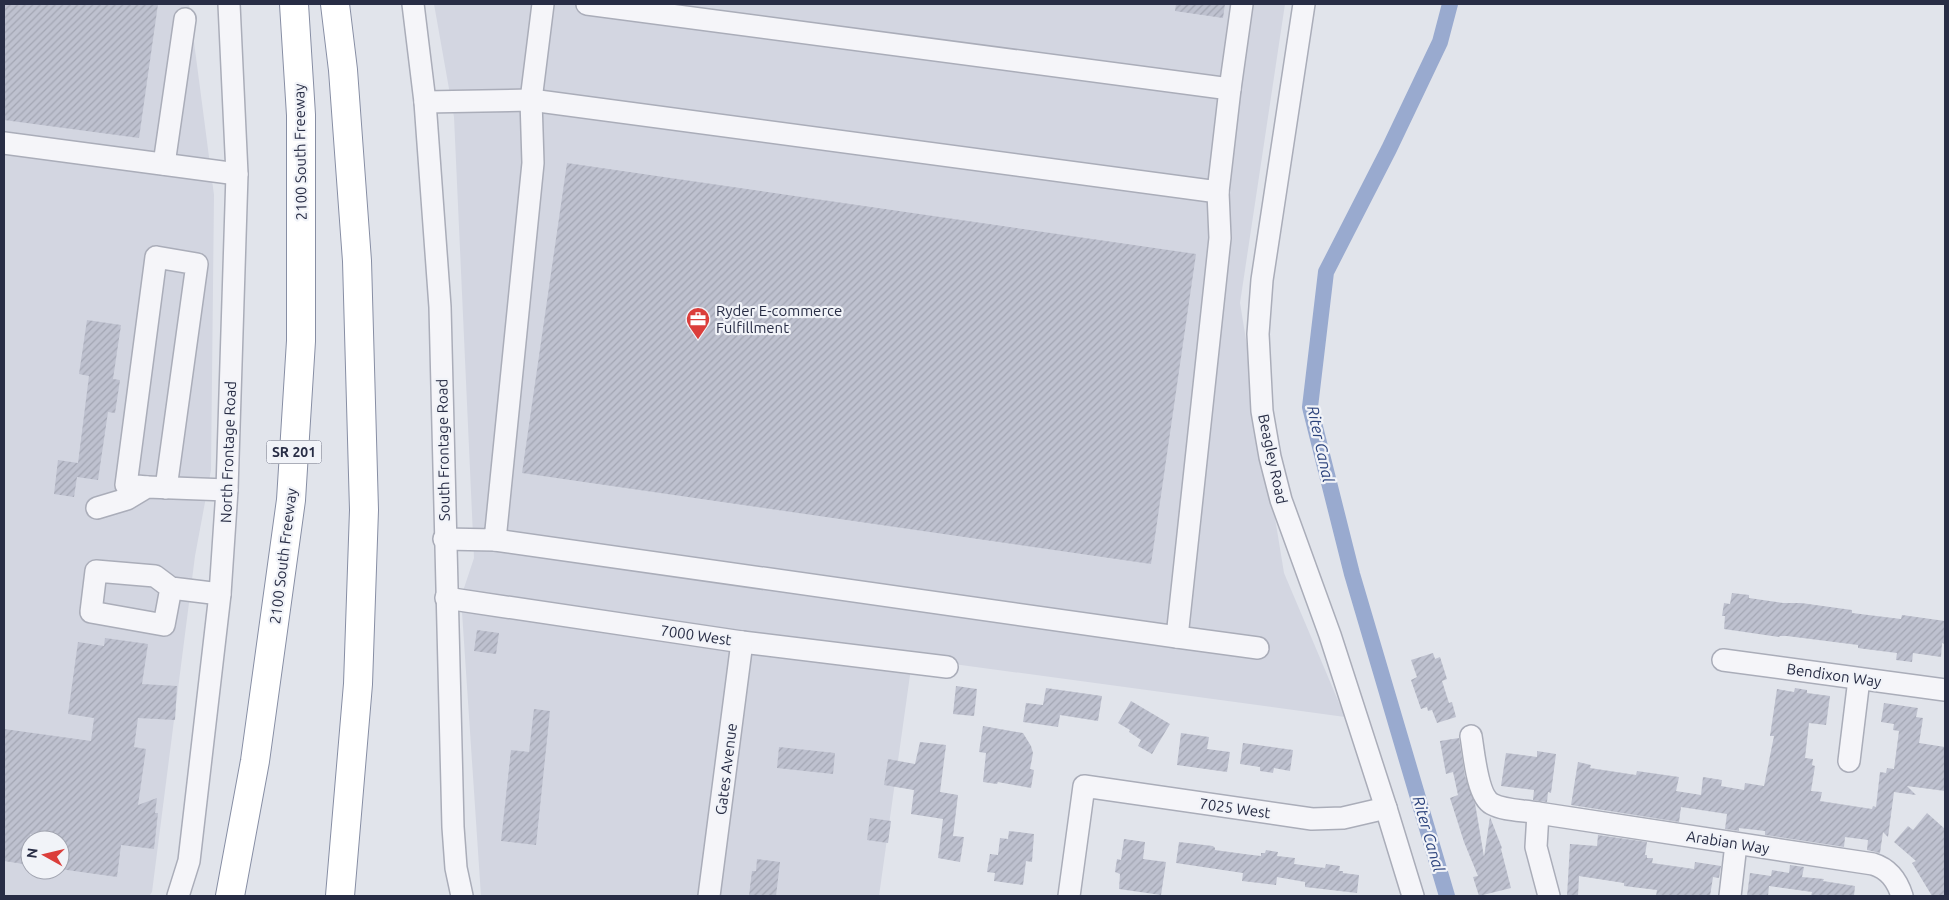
<svg xmlns="http://www.w3.org/2000/svg" width="1949" height="900" font-family="Ubuntu,sans-serif">
<style>
.built{fill:#d3d6e1;fill-rule:evenodd}
.lines{fill:none;stroke-linecap:round;stroke-linejoin:round}
.canal{stroke:#99aacf;stroke-width:16}
.building{fill:url(#building-hatch)}
.minor-casing{stroke:#aaadb9;stroke-width:24}
.highway-casing{stroke:#878ea4;stroke-width:30}
.minor{stroke:#f5f5f9;stroke-width:21}
.highway{stroke:#fff;stroke-width:28}
.labels{text-anchor:middle;dominant-baseline:central;stroke-width:4.5;stroke-linejoin:round;paint-order:stroke}
.shield{fill:#f1f3f8;stroke:#64687b;stroke-width:1}
.shield-label{font-size:14px;font-weight:bold;fill:#282d45}
.street-label{font-size:15px;fill:#282d45;stroke:#f1f3f8}
.poi-label{font-size:15px;fill:#282d45;stroke:#f1f3f8;text-anchor:start}
.water-label{font-size:16px;font-style:italic;fill:#2d447d;stroke:#f1f3f8}
</style>
<defs>
<pattern id="building-hatch" width="6" height="6" patternUnits="userSpaceOnUse" patternTransform="scale(1.25)"><rect width="6" height="6" fill="#bec1cf"/><path d="M-1 1l2-2M0 6l6-6M5 7l2-2" fill="none" stroke="#a3a6b3"/></pattern>
</defs>
<rect width="100%" height="100%" fill="#e1e4eb"/>
<g class="built">
<path d="M4 4H189L214 195 211 470 195 556 152 892 149 896H4ZM30 840H60V870H30Z"/>
<polygon points="434,4 1285,4 1240,303 1284,573 1345,717 571,612 912,661 879,896 481,896 461,597 474,558 454,117"/>
</g>
<g class="lines">
<polyline class="canal" points="1447,896 1352,574 1310,407 1326,272 1389,149 1440,42 1450,4"/>
</g>
<g class="building">
<polygon points="4,4 158,4 139,138 4,120"/>
<polygon points="1176,4 1225,4 1223,18 1175,11"/>
<polygon points="567,163 1196,254 1151,564 522,473"/>
<polygon points="87,320 121,325 113,379 120,380 115,413 108,412 98,480 77,477 74,497 54,494 58,460 78,463 89,376 79,374"/>
<polygon points="1732,593 1749,595 1749,598 1783,603 1801,603 1852,610 1852,613 1901,619 1902,615 1945,621 1945,644 1942,643 1941,657 1913,653 1912,662 1896,660 1897,653 1865,649 1858,648 1858,645 1787,636 1780,636 1779,637 1724,629 1725,616 1722,616 1724,603 1730,604"/>
<polygon points="477,630 499,633 496,654 474,651"/>
<polygon points="105,638 148,644 142,684 177,686 175,720 138,718 134,747 146,749 138,805 157,798 155,813 158,813 154,849 121,845 117,877 60,869 60,838 30,834 30,865 4,861 4,729 91,741 94,718 68,714 78,642 104,646"/>
<polygon points="1433,653 1435,659 1440,657 1447,679 1442,681 1449,703 1452,702 1456,717 1437,723 1432,710 1428,711 1427,707 1421,709 1411,680 1417,677 1411,660"/>
<polygon points="956,686 977,689 974,716 953,714"/>
<polygon points="1046,688 1102,696 1098,721 1060,715 1058,727 1023,722 1026,703 1043,705"/>
<polygon points="1795,688 1807,690 1807,693 1830,696 1826,725 1809,723 1805,758 1813,759 1812,765 1815,766 1811,791 1822,792 1820,801 1872,809 1873,806 1876,807 1880,772 1886,773 1887,768 1894,769 1899,731 1893,730 1894,724 1881,722 1884,703 1918,708 1916,717 1923,718 1919,743 1945,747 1945,791 1907,786 1916,795 1894,792 1888,837 1883,832 1880,853 1867,850 1868,840 1845,837 1844,847 1765,835 1765,831 1739,828 1739,831 1725,829 1727,814 1681,807 1679,822 1571,805 1578,762 1591,765 1590,768 1636,775 1637,771 1679,777 1676,791 1701,795 1703,777 1722,780 1721,786 1744,790 1745,783 1764,786 1774,736 1770,736 1777,689 1794,692"/>
<polygon points="1131,701 1170,724 1152,754 1138,746 1141,740 1129,732 1130,730 1118,723"/>
<polygon points="534,709 550,711 536,845 501,841 511,750 529,752"/>
<polygon points="983,726 1023,733 1031,746 1033,753 1030,769 1034,770 1031,788 998,782 997,784 983,782 986,753 979,752"/>
<polygon points="1181,733 1209,737 1207,749 1230,752 1227,772 1177,765"/>
<polygon points="1459,738 1465,776 1475,803 1484,857 1490,817 1502,848 1501,849 1511,888 1479,896 1473,877 1478,876 1464,842 1450,798 1458,795 1453,772 1446,774 1440,741"/>
<polygon points="920,742 946,745 940,792 958,795 953,836 964,837 960,862 938,858 943,819 911,814 914,790 884,785 888,759 915,764"/>
<polygon points="1243,743 1293,750 1290,771 1274,768 1273,773 1260,771 1260,767 1240,764"/>
<polygon points="779,747 835,753 833,774 777,768"/>
<polygon points="1537,751 1556,754 1551,793 1548,792 1547,802 1533,800 1534,790 1501,786 1506,753 1537,757"/>
<polygon points="1927,813 1945,829 1945,895 1942,895 1942,896 1932,896 1912,863 1916,861 1894,842 1908,826 1913,830"/>
<polygon points="870,818 891,821 888,843 867,840"/>
<polygon points="1009,831 1034,834 1032,862 1026,861 1023,885 994,881 995,873 987,872 990,854 998,855 1000,838 1008,839"/>
<polygon points="1598,835 1647,842 1645,855 1647,855 1647,858 1653,858 1652,863 1694,869 1695,862 1721,866 1719,878 1713,877 1710,896 1656,896 1657,890 1624,886 1624,883 1579,876 1578,896 1567,896 1570,844 1597,846"/>
<polygon points="1124,839 1145,842 1143,859 1166,862 1161,895 1119,889 1120,874 1115,872 1117,859 1121,860"/>
<polygon points="1179,842 1213,846 1215,848 1215,850 1244,854 1261,856 1261,853 1265,853 1266,850 1278,852 1277,856 1295,858 1294,864 1325,868 1326,864 1340,866 1339,871 1343,871 1343,873 1359,875 1357,893 1305,887 1305,882 1277,877 1276,885 1242,881 1243,873 1176,863"/>
<polygon points="757,859 780,862 776,896 749,896 752,871 756,871"/>
<polygon points="1790,865 1804,867 1802,877 1824,879 1823,881 1855,886 1854,896 1811,896 1812,892 1769,886 1768,896 1747,896 1750,873 1771,876 1772,870 1789,873"/>
</g>
<g class="lines">
<g class="minor-casing">
<g id="minor">
<polyline points="413,4 425,102 440,307 453,827 456,868 462,896"/>
<polyline points="1304,4 1262,280 1258,334 1262,411 1270,457 1281,500 1330,635 1386,808 1413,896"/>
<polyline points="1230,89 1242,4"/>
<polyline points="425,102 531,100 1218,192 1230,89 587,4"/>
<polyline points="4,143 237,174"/>
<polyline points="164,164 185,19"/>
<polyline points="147,487 126,485 156,257 197,264 166,488"/>
<polyline points="97,508 127,499 147,487 227,490"/>
<polyline points="444,539 495,540 533,163 531,100 543,4"/>
<polyline points="495,540 1177,637 1220,238 1218,192"/>
<polyline points="171,588 164,625 91,612 96,571 155,576 171,588 220,594"/>
<polyline points="446,598 742,642 947,667"/>
<polyline points="1177,637 1258,648"/>
<polyline points="1723,660 1945,690"/>
<path d="M1471 736C1474 753 1477 796 1492 804 1505 811 1524 810 1538 813L1536 847 1549 896"/>
<polyline points="1849,761 1859,679"/>
<path d="M1538 813 1873 864C1889 869 1897 880 1902 896"/>
<polyline points="178,896 189,861 220,594 227,490 237,174 229,4"/>
<polyline points="709,896 742,642"/>
<polyline points="1069,896 1084,786 1312,819 1343,818 1386,808"/>
<polyline points="1730,896 1736,844"/>
</g>
</g>
<g class="highway-casing">
<g id="highway">
<polyline points="335,4 343,70 357,261 364,510 358,684 340,896"/>
<polyline points="230,896 255,761 291,500 301,341 301,115 294,4"/>
</g>
</g>
<use href="#minor" class="minor"/>
<use href="#highway" class="highway"/>
</g>
<defs>
<g id="office-pin" transform="scale(1.25)"><path d="M0 17L-7.5 6A9.5 9.5 0 1 1 7.5 6Z" fill="#db3e3b" stroke="#f1f3f8"/><path d="M-6-3h4V-5.5h4V-3h4V5H-6ZM-1-4.5V-3h2v-1.5ZM-6 0V1H6V0Z" fill="#fff"/></g>
</defs>
<g fill-rule="evenodd">
<use href="#office-pin" x="698" y="319"/>
</g>
<g class="labels">
<rect class="shield" x="266.5" y="440.5" width="55" height="23" rx="4"/>
<g class="shield-label">
<text x="294" y="452">SR 201</text>
</g>
<g class="street-label">
<text transform="translate(300 152) rotate(-91)">2100 South Freeway</text>
<text transform="translate(443 450) rotate(-91)">South Frontage Road</text>
<text transform="translate(228 452) rotate(-88)">North Frontage Road</text>
<text transform="translate(1273 459) rotate(78)">Beagley Road</text>
<text transform="translate(283 556) rotate(-83)">2100 South Freeway</text>
<text transform="translate(696 635) rotate(8)">7000 West</text>
<text transform="translate(1834 675) rotate(8)">Bendixon Way</text>
<text transform="translate(726 769) rotate(-83)">Gates Avenue</text>
<text transform="translate(1235 808) rotate(8)">7025 West</text>
<text transform="translate(1728 842) rotate(9)">Arabian Way</text>
</g>
<g class="poi-label">
<text x="716" y="310">Ryder E-commerce<tspan x="716" dy="17">Fulfillment</tspan></text>
</g>
<g class="water-label">
<text transform="translate(1321 444) rotate(78)">Riter Canal</text>
<text transform="translate(1429 834) rotate(74)">Riter Canal</text>
</g>
</g>
<rect width="1949" height="900" fill="none" stroke="#282d45" stroke-width="10"/>
<g transform="translate(45 855) rotate(278)"><circle r="24" fill="#f1f3f8" stroke="#a1a4b0"/>
<path d="M0-4L9 19L0 12L-9 19Z" fill="#db3e3b"/>
<text y="-8" font-size="14" font-weight="bold" text-anchor="middle" fill="#282d45">N</text>
</g>
</svg>
